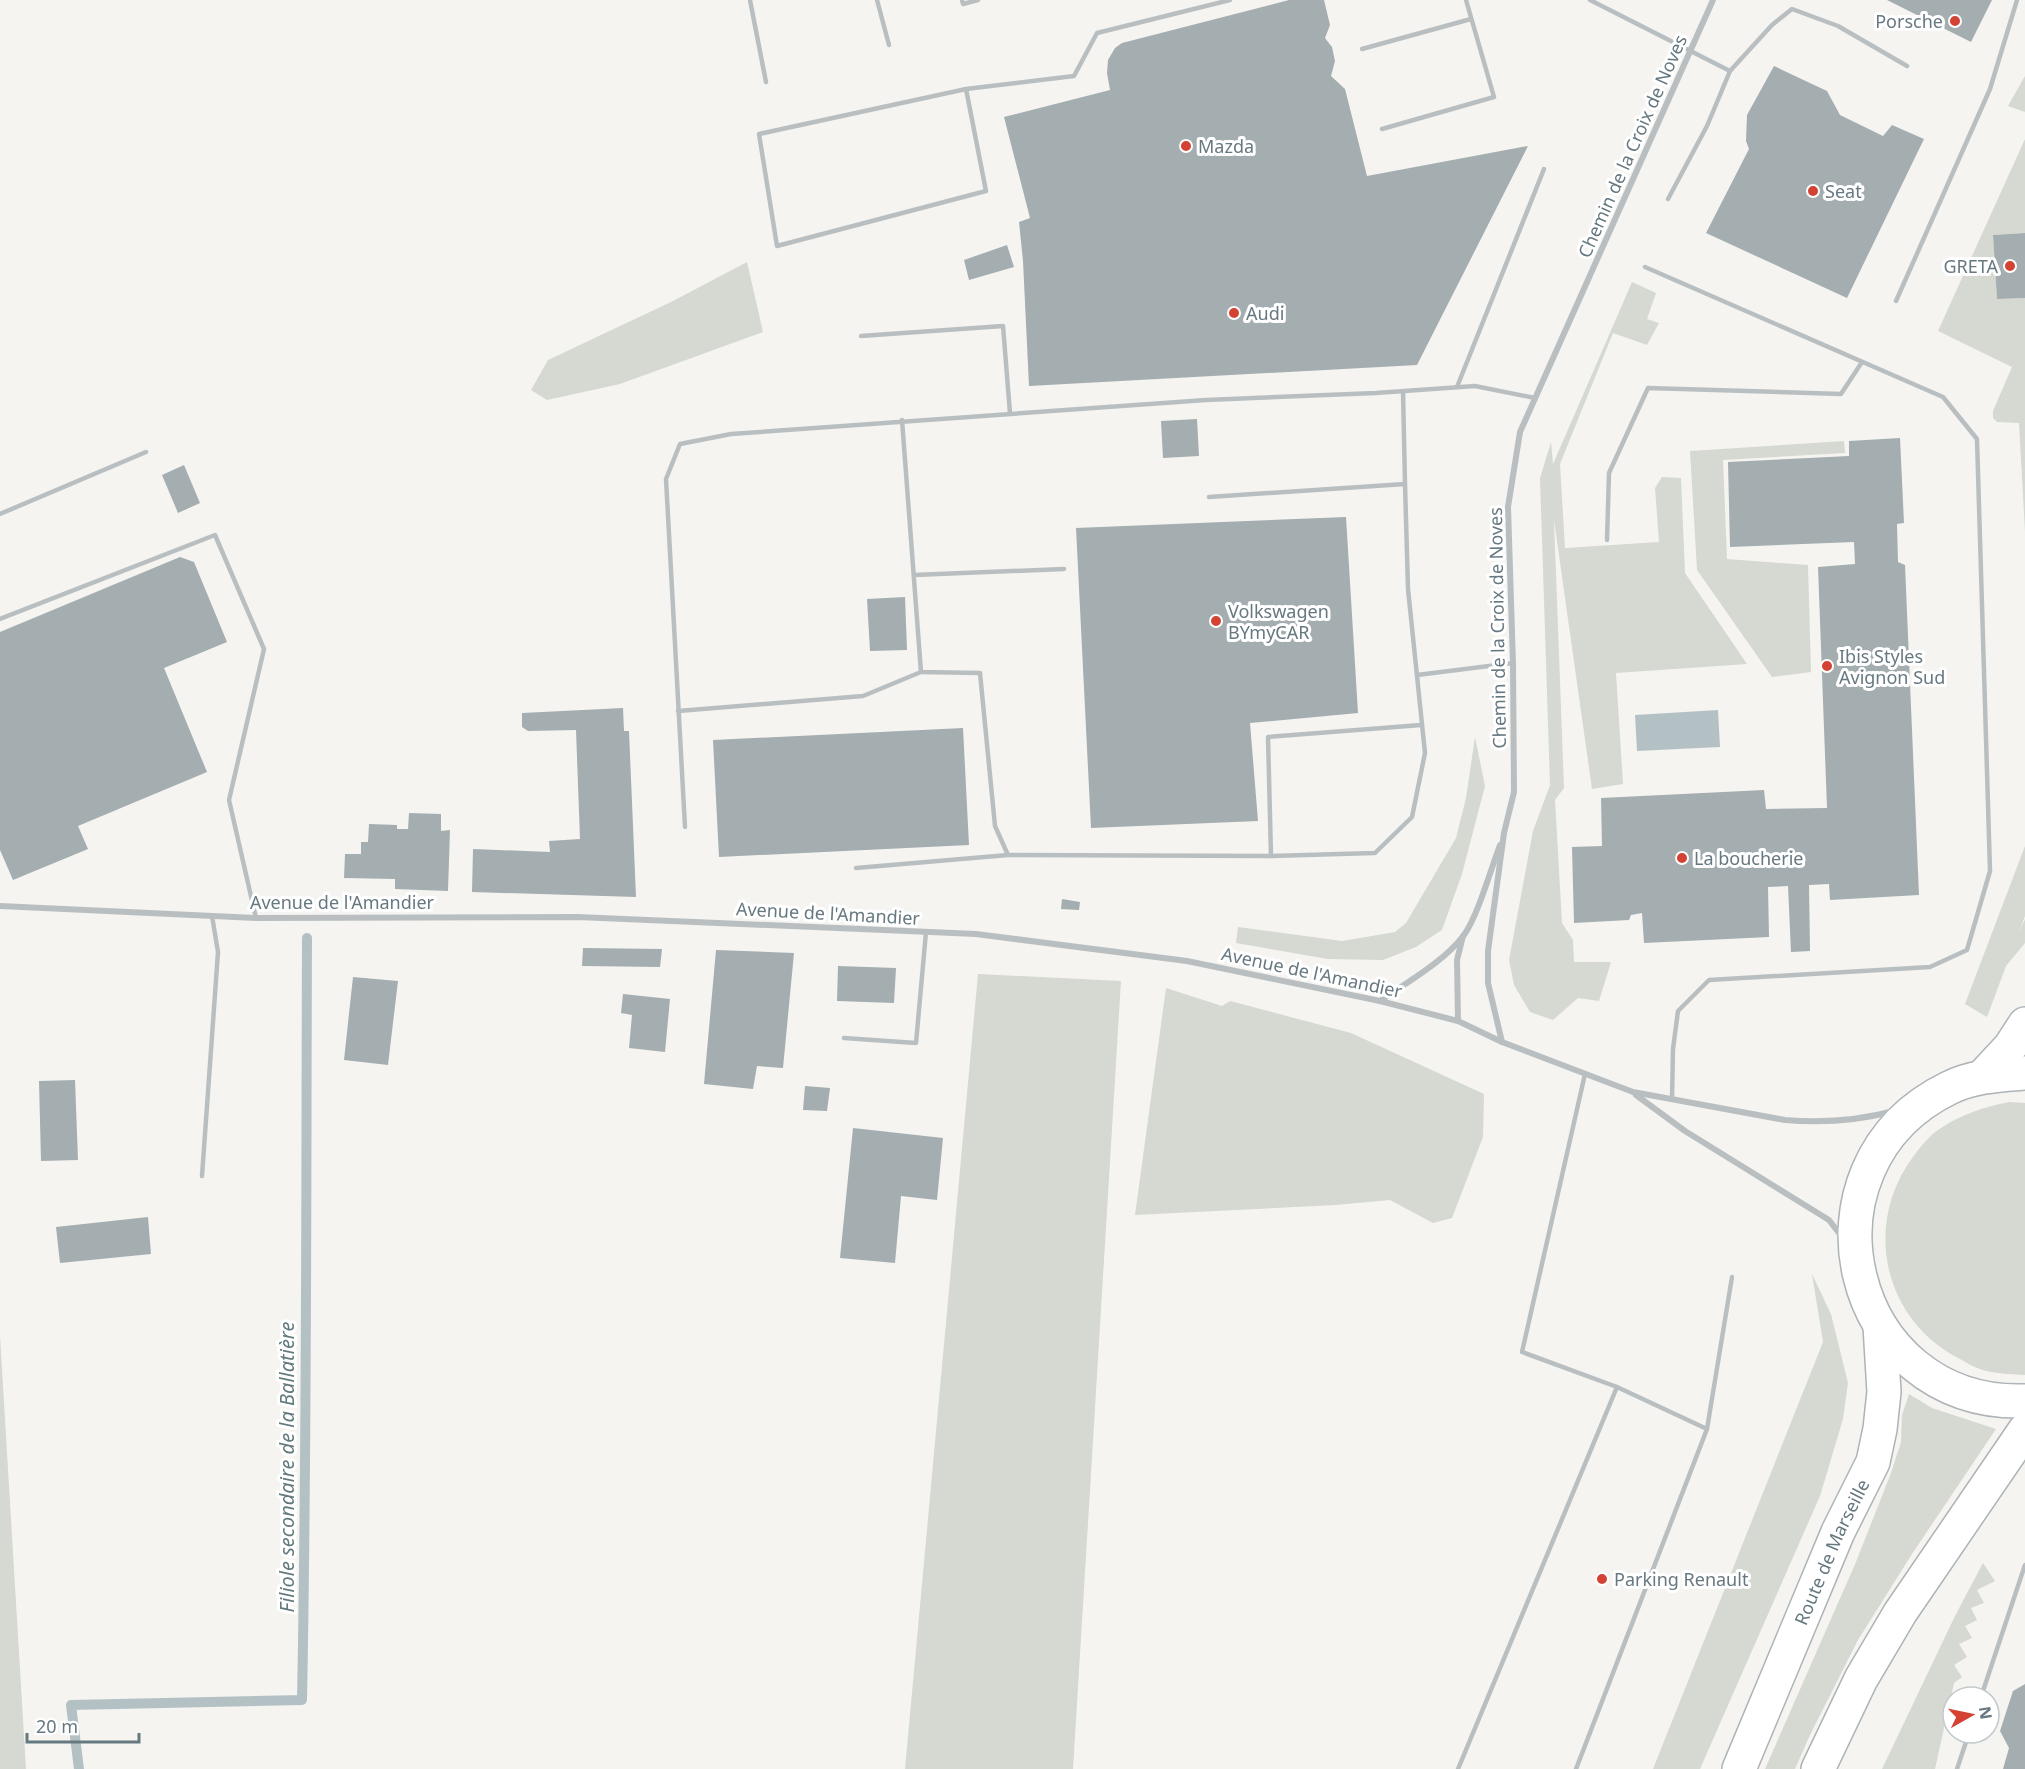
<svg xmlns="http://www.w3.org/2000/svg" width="2025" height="1769" font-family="'Noto Sans',sans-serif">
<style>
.green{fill:#d5d9d1}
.water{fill:#b4c1c4}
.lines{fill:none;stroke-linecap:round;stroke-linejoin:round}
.stream{stroke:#b4c1c4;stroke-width:10}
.building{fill:#a4adb0}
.primary-casing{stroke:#adb3b6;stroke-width:36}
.service{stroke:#b9bfc1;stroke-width:4.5}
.minor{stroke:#b9bfc1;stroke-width:6}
.primary{stroke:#fff;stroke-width:33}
.poi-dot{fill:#d34233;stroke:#fff;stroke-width:2}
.labels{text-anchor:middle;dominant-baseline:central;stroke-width:6;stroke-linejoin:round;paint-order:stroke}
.poi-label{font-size:18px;fill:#667880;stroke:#fff;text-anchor:start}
.street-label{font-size:18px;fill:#667880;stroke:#fff}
.water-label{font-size:20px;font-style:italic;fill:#62797d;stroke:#fff}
</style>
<rect width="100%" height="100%" fill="#f5f4f1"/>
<g class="green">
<polygon points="2025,76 2025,112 2008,106"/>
<polygon points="2025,139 2025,233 1993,235 1997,299 2025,298 2025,532 2019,423 1997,422 1993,418 1993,411 2012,367 1938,331"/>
<polygon points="747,262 763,332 620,384 547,400 531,390 548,360 671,302"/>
<polygon points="1632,282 1656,293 1647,319 1659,323 1647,345 1613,333 1560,464 1565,548 1659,542 1655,488 1662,477 1681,478 1685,573 1747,664 1616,673 1623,784 1592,789 1554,520 1564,788 1555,800 1562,923 1573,940 1574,962 1611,962 1599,1001 1578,998 1553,1020 1530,1012 1514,985 1509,960 1533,831 1550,785 1540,478 1551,442 1553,464"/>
<polygon points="1844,441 1845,453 1723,460 1727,559 1808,565 1811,672 1772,677 1697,570 1690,451"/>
<polygon points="1475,737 1485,786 1462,874 1442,930 1416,947 1383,960 1328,959 1236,943 1238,927 1342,941 1395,932 1406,923 1456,838 1466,798"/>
<polygon points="2025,846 2025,916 2019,932 2025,919 2025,943 2006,966 1987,1017 1965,1004"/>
<polygon points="978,974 1121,981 1073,1769 905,1769"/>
<polygon points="1166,988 1222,1006 1230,1001 1351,1033 1484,1094 1483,1137 1452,1218 1433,1223 1390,1200 1336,1205 1135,1215"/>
<path d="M2009 1102 2025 1103V1375C2010 1374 1994 1374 1980 1369 1973 1367 1966 1362 1960 1359 1884 1321 1862 1225 1913 1157 1920 1147 1930 1135 1941 1128 1962 1114 1984 1107 2009 1102Z"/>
<polygon points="1812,1274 1831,1314 1848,1383 1843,1419 1820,1496 1700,1769 1653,1769 1823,1342"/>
<polygon points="0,1336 26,1769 0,1769"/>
<polygon points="1909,1394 1932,1408 1996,1429 1912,1554 1858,1640 1810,1735 1795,1769 1765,1769 1856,1562 1891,1473 1901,1442 1902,1415"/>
<polygon points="1983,1563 1995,1581 1977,1590 1984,1603 1971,1608 1977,1620 1965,1626 1972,1638 1959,1644 1967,1657 1954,1665 1962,1677 1954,1683 1935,1769 1882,1769 1955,1616"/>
</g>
<polygon class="water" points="1718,710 1720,747 1637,751 1635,715"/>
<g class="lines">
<path class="stream" d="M79 1769 71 1705 302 1700C307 1446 306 1192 307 938"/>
</g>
<g class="building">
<polygon points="1289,0 1324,0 1330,25 1325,38 1332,47 1335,61 1331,76 1345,89 1367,176 1528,146 1417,365 1029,386 1023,261 1019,222 1030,218 1004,117 1110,90 1107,73 1108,60 1115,48 1122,43"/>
<polygon points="1887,0 1992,0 1971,42"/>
<polygon points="1774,66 1827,91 1840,115 1883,136 1892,125 1924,139 1847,298 1706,233 1749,149 1746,141 1747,115"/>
<polygon points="2025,233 2025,298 1997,299 1993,235"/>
<polygon points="1007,245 1014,267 969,280 964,260"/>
<polygon points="1197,419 1199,456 1163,458 1161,421"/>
<polygon points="1900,438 1904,523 1897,524 1898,562 1905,565 1919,895 1830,900 1829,884 1809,885 1810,951 1791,952 1788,886 1768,887 1769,937 1644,943 1642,913 1631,915 1629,920 1574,923 1572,847 1602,846 1601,798 1764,790 1766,809 1827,808 1818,567 1855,564 1854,542 1730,547 1728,462 1849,456 1849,441"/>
<polygon points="184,465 200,503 178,513 162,475"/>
<polygon points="1346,517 1358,713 1250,723 1258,821 1091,828 1076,528"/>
<polygon points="180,557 194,562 227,642 164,668 207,772 78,826 88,849 13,880 0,850 0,632"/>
<polygon points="905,597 907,650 870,651 867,599"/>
<polygon points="623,708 624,731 629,731 636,897 472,892 473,849 550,852 549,841 580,839 576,730 528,731 522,727 522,713"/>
<polygon points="963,728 969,845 719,857 713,740"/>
<polygon points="409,813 441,814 441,831 450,830 448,891 395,889 395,879 344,878 345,854 361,854 361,842 368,842 369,824 397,825 397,829 408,829"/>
<polygon points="1062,899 1080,902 1079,910 1061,909"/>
<polygon points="583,948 662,949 660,967 582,966"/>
<polygon points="716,950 794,953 783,1068 757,1066 753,1089 704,1084"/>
<polygon points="838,966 896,968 894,1003 837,1001"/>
<polygon points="353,977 398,981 388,1065 344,1060"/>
<polygon points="623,994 670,999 665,1052 629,1048 632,1015 621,1013"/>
<polygon points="75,1080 78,1160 41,1161 39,1081"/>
<polygon points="805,1086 830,1088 827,1111 803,1110"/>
<polygon points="853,1128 943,1138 937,1200 901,1196 895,1263 840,1258"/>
<polygon points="148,1217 151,1254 60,1263 56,1227"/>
<polygon points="2025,1684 2025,1769 2003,1769 2009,1748 2000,1731 2013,1691"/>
</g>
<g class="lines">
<g class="primary-casing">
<g id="primary">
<path d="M2025 1073C1999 1075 1973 1076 1949 1088 1789 1166 1846 1407 2025 1401"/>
<polyline points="1983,1076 2010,1047 2025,1024"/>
<path id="s1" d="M1739 1769 1838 1532 1873 1462 1880 1429 1884 1392 1880 1326"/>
<polyline points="1818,1769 1861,1679 1900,1613 2025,1430"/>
</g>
</g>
<g class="service">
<polyline points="750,0 766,82"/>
<polyline points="877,0 889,45"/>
<polyline points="962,0 963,4 978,0"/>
<polyline points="1590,0 1730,71 1772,25 1792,9 1838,26 1907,66"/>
<polyline points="1362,49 1471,19"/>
<polyline points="966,89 986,191 777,246 759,134 966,89 1074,76 1097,33 1230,0"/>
<polyline points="1382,129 1494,97 1466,0"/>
<polyline points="1668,199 1707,126 1730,71"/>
<polyline points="1645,267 1943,397 1977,439 1990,871 1967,950 1930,967 1709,980 1678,1011 1673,1049 1672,1099"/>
<polyline points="1896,301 1990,89 2017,0"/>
<polyline points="861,336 1003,326 1010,413"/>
<polyline points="1457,387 1544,169"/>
<polyline points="1403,391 1405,484"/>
<polyline points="902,420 921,672 980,673 995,826 1008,855 1271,856 1375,853 1412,817 1425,753 1408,589 1405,484 1209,497"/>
<polyline points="0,514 146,452"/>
<polyline points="1607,540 1609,473 1648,388 1841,394 1862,362"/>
<polyline points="914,575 1064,569"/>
<polyline points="0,619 215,535 264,649 229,800 256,918"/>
<polyline points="1417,675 1513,663"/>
<polyline points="678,711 863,696 921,672"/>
<polyline points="685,827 666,479 680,444 731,434 1206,400 1376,393 1475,386 1535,398"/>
<polyline points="1271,856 1268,737 1421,725"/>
<polyline points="856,868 1008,855"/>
<polyline points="844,1038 916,1043 926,932"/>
<polyline points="202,1176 218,952 212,916"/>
<polyline points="1707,1429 1732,1277"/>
<polyline points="1981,1697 2025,1565"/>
<polyline points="1458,1769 1617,1387"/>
<polyline points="1576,1769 1707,1429 1617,1387 1522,1352 1585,1074"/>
<polyline points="1957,1769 1969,1733"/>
</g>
<g class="minor">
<path d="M0 906 256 918 578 917 976 934 1187 961 1380 1001 1458 1021 1502 1042 1633 1092 1785 1120C1822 1123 1857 1121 1894 1111"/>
<path d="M1380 1001C1406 983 1445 961 1464 935 1478 915 1491 869 1500 845"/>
<polyline points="1458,1021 1457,960 1463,936"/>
<polyline points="1502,1042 1488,983 1488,951 1504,833 1514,792 1513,663 1508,507 1520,432 1713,0"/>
<polyline points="1636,1095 1685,1131 1829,1220 1845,1241"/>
</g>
<use href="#primary" class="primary"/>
</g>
<g class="poi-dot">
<circle cx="1955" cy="21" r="6"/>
<circle cx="1186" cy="146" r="6"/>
<circle cx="1813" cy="191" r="6"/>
<circle cx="2010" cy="266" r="6"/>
<circle cx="1234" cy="313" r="6"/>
<circle cx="1216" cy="621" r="6"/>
<circle cx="1827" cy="666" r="6"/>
<circle cx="1682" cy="858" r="6"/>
<circle cx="1602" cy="1579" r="6"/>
</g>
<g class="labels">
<g class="poi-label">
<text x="1943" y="21" text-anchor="end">Porsche</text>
<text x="1198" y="146">Mazda</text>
<text x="1825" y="191">Seat</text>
<text x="1998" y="266" text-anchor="end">GRETA</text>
<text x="1246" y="313">Audi</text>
<text x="1228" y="611">Volkswagen<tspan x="1228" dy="21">BYmyCAR</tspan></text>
<text x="1839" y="656">Ibis Styles<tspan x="1839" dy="21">Avignon Sud</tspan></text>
<text x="1694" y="858">La boucherie</text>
<text x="1614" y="1579">Parking Renault</text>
</g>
<g class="street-label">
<text transform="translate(1632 146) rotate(-66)">Chemin de la Croix de Noves</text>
<text transform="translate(1497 628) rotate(-91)">Chemin de la Croix de Noves</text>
<text x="342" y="902">Avenue de l'Amandier</text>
<text transform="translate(828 913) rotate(3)">Avenue de l'Amandier</text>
<text transform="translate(1312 972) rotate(12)">Avenue de l'Amandier</text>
<text stroke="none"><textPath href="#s1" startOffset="236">Route de Marseille</textPath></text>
</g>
<g class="water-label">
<text transform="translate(286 1467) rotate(-90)">Filiole secondaire de la Ballatière</text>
</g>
</g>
<g transform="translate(1971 1715) rotate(81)"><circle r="28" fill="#ffffff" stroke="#c2c9cc" stroke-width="1.5"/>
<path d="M0-4.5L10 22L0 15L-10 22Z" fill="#d34233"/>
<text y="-9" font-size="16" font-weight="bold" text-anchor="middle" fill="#667880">N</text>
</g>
<path d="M27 1733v9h112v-9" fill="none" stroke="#667880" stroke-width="3"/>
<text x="36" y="1733" font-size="18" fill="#667880" stroke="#ffffff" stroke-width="4.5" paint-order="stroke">20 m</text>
</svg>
